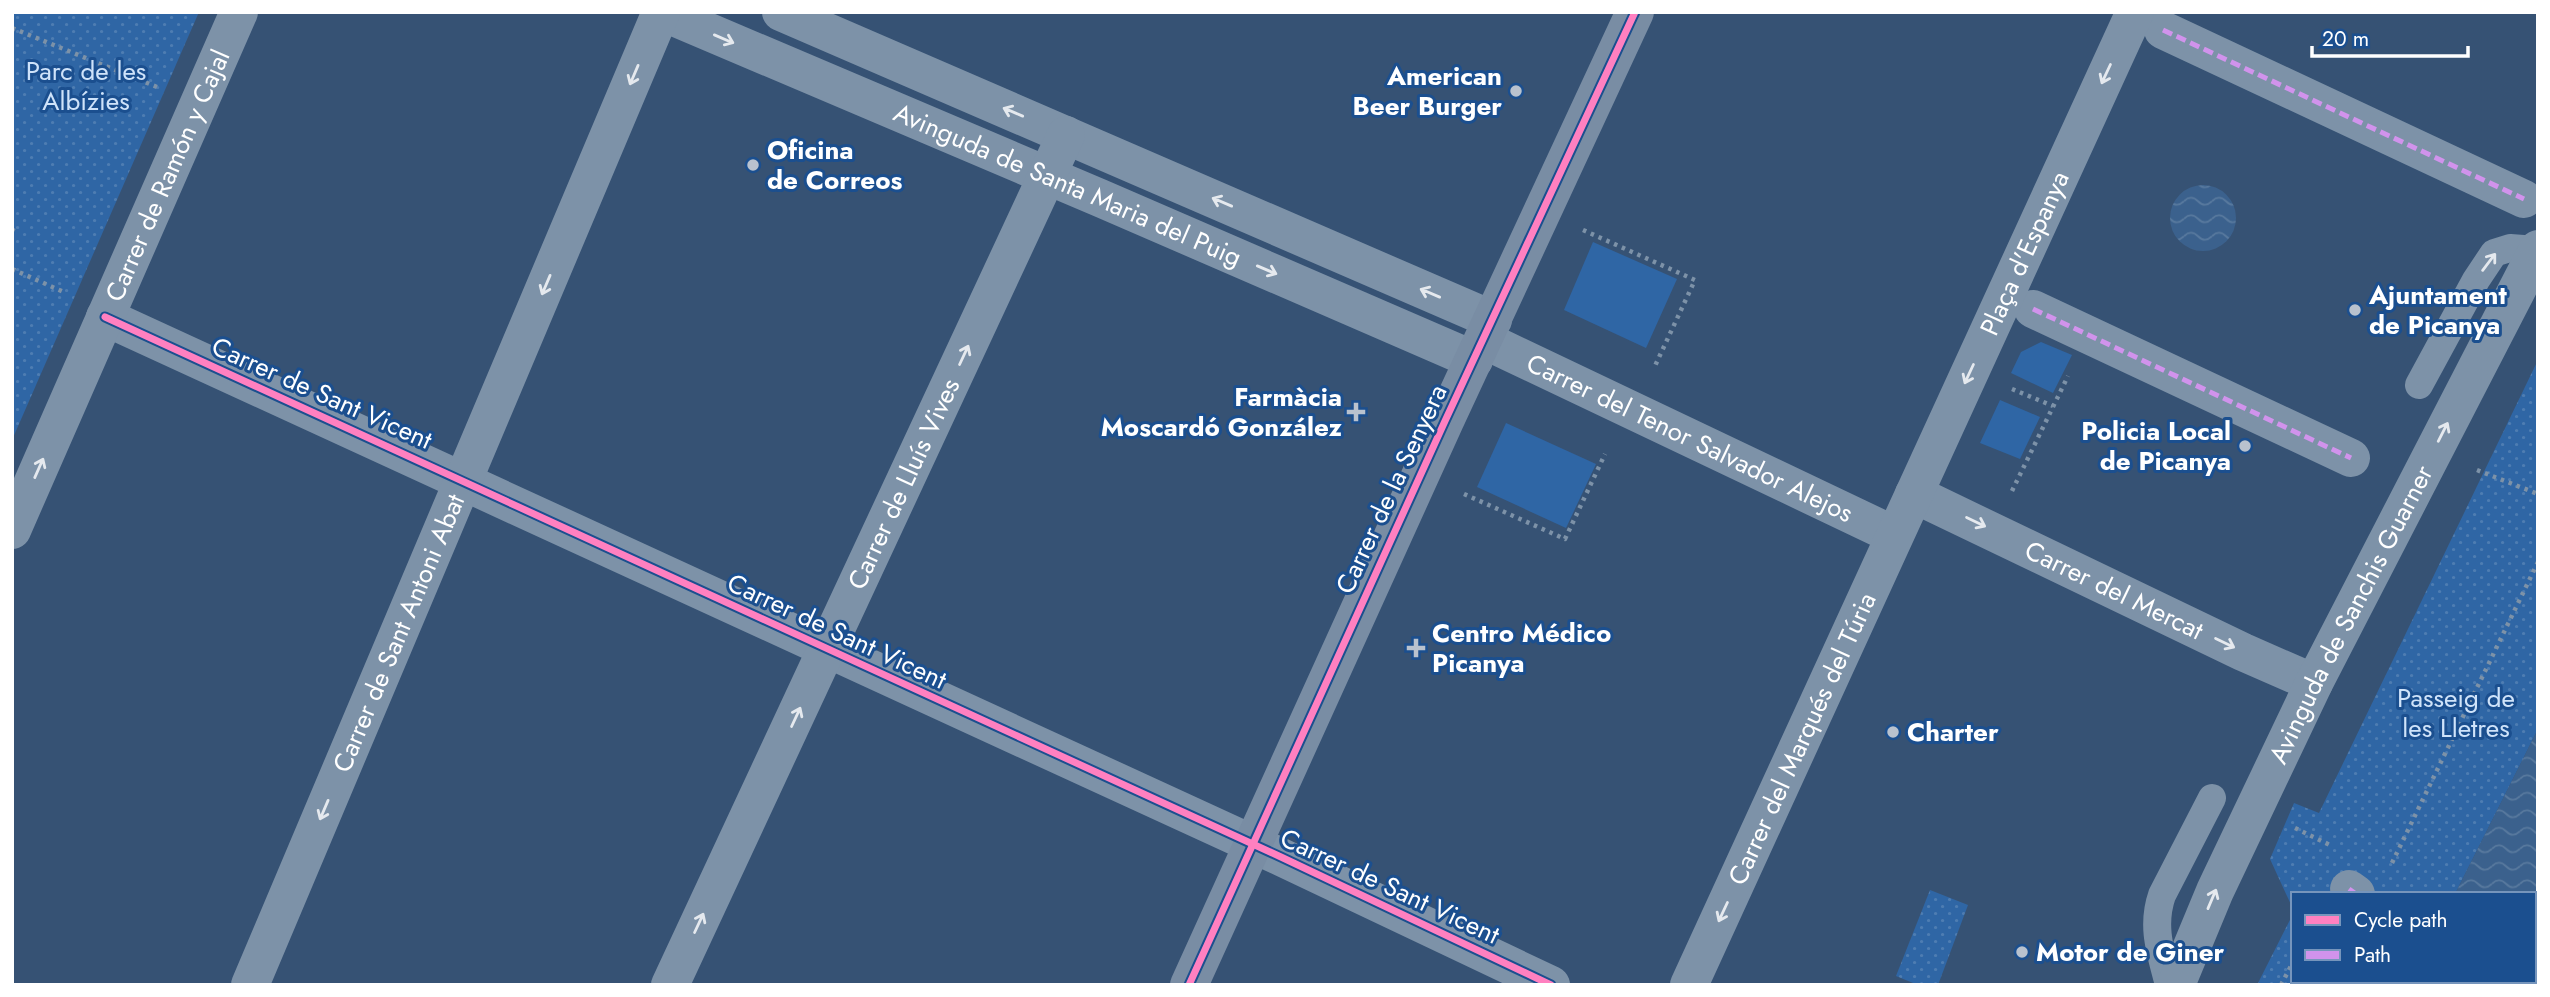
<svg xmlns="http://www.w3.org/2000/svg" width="2550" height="997" font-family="Jost,sans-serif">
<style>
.green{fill:#2f66a5}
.park{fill:url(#park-dots)}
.water{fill:url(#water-waves)}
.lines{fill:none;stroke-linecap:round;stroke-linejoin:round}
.path{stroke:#7d92a8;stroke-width:4.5;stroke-dasharray:3.5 5;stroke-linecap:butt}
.lane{stroke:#7d92a8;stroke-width:28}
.street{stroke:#7d92a8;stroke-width:38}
.secondary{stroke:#798da4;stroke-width:38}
.quiet{stroke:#d193ec;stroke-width:5;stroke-dasharray:10 5;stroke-linecap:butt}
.cycleway-casing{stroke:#1b4f8f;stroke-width:11}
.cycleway{stroke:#ff80c0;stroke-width:7}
.oneway{stroke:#e5e9ee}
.poi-dot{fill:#b9c2ce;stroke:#1b4f8f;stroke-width:2.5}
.labels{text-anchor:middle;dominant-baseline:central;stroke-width:6;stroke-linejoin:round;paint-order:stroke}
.park-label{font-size:26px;fill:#cfe3fa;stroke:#1b4f8f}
.poi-label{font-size:26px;font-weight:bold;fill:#fff;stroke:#1b4f8f;text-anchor:start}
.street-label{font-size:26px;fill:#fff;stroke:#1b4f8f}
</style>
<defs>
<pattern id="park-dots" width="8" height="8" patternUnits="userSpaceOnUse" patternTransform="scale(1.75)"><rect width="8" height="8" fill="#2f66a5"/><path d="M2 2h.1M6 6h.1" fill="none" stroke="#4e7db2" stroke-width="1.8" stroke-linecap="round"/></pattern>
<pattern id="water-waves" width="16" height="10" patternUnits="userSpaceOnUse" patternTransform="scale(1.75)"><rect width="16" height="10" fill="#3b618d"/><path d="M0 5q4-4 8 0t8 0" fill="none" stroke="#58799e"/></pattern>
</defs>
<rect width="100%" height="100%" fill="#365274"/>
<g class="green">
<polygon points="1593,242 1677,279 1646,348 1564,310"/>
<polygon points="2041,342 2072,355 2053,393 2011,373 2021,352"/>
<polygon points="2000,400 2040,417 2020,459 1980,443"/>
<polygon points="1506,423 1596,464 1566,528 1477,487"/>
</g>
<g class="park">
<polygon points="12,12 199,12 12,440"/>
<polygon points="2538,360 2538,729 2455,894 2293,894 2293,909 2270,859 2294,803 2319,813"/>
<polygon points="1930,890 1968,905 1938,985 1918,985 1896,976"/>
<polygon points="2293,914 2293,981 2407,981 2406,985 2257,985"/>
</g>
<g class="water">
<circle cx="2203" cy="218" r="33"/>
<polygon points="2538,729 2538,985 2406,985 2407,981 2534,981 2534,894 2455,894"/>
</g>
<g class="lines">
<g class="path">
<polyline points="12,28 157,87"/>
<polyline points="1583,230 1695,280 1654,368"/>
<polyline points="12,231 14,227"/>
<polyline points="12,269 66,293"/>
<polyline points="2012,389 2053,406"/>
<polyline points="2477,470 2538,494"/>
<polyline points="2012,491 2068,376"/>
<polyline points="1464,494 1565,539 1605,454"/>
<polyline points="2295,828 2332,846"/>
<polyline points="2392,863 2538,562"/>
<polyline points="2281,985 2293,962"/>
</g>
<g class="lane">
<polyline points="2419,385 2476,280 2494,253 2510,248 2537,250"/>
<path d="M2169 985C2161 953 2151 927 2162 895L2212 798"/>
</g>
<g class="street">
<path id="s1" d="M662 12 1100 198 1474 360"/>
<polyline points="781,12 1493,320"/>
<polyline points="2163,30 2524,199"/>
<polyline points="2033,309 2351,458"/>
<polyline points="105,317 1281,857 1551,985"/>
<path id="s2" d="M1484 340 1894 535"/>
<path id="s3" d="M1914 494 2243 652 2314 683"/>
<path id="s4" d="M12 530 239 12"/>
<polyline points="2349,889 2356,894"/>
<path id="s5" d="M250 985 661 12"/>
<path id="s6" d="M670 985 1066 135"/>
<path id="s7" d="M1689 985 2135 12"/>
<path id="s8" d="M2176 985 2215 891 2314 683 2538 249"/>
</g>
<polyline class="secondary" points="1189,985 1445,421 1635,12"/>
<g class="quiet">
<polyline points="2163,30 2524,199"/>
<polyline points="2033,309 2351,458"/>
<polyline points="2349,889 2356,894"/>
</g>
<g class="cycleway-casing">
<g id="cycleway">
<polyline points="105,317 1281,857 1551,985"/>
<polyline points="1189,985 1445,421 1635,12"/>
</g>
</g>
<use href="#cycleway" class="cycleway"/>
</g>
<defs><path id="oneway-shaft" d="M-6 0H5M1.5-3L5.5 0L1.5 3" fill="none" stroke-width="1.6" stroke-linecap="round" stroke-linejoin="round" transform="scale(1.75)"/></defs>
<g class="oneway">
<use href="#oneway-shaft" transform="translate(724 39) rotate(23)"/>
<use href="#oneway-shaft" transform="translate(2106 74) rotate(115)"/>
<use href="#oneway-shaft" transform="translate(634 75) rotate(113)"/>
<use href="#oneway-shaft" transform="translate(1013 112) rotate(-157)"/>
<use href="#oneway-shaft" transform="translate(1222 202) rotate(-157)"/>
<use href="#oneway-shaft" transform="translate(2489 262) rotate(-53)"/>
<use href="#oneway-shaft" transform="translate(1267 270) rotate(23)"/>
<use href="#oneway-shaft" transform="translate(546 285) rotate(113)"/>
<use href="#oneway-shaft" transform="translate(1430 293) rotate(-157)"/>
<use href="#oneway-shaft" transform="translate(964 355) rotate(-65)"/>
<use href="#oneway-shaft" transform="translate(1969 374) rotate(115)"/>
<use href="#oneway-shaft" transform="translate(2443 432) rotate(-63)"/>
<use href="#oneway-shaft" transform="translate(39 468) rotate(-66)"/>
<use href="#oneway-shaft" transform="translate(1976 522) rotate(26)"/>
<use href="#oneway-shaft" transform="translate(2225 643) rotate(26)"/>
<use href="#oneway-shaft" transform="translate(796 717) rotate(-65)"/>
<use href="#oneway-shaft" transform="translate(324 810) rotate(113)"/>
<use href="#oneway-shaft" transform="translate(2212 899) rotate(-67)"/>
<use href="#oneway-shaft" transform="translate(1723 912) rotate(115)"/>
<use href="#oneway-shaft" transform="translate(699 923) rotate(-65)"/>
</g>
<g class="poi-dot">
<circle cx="1516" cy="91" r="7"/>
<circle cx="753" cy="165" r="7"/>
<circle cx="2355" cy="310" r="7"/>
<path d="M1352.5 401.5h7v7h7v7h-7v7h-7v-7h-7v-7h7z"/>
<circle cx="2245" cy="446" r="7"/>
<path d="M1412.5 637.5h7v7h7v7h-7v7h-7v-7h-7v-7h7z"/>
<circle cx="1893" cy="732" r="7"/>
<circle cx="2022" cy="952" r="7"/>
</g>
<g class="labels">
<g class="park-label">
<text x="86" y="71">Parc de les<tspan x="86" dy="30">Albízies</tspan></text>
<text x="2456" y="698">Passeig de<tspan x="2456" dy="30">les Lletres</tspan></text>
</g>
<g class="poi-label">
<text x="1502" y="76" text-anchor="end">American<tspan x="1502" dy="30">Beer Burger</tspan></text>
<text x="767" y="150">Oficina<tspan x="767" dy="30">de Correos</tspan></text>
<text x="2369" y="295">Ajuntament<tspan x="2369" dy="30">de Picanya</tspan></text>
<text x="1342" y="397" text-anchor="end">Farmàcia<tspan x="1342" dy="30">Moscardó González</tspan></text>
<text x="2231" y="431" text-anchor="end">Policia Local<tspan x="2231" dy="30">de Picanya</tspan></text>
<text x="1432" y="633">Centro Médico<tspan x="1432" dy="30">Picanya</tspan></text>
<text x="1907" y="732">Charter</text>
<text x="2036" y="952">Motor de Giner</text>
</g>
<g class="street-label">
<text stroke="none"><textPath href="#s4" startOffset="387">Carrer de Ramón y Cajal</textPath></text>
<text stroke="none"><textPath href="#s1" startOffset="441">Avinguda de Santa Maria del Puig</textPath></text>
<text stroke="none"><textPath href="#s7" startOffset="805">Plaça d'Espanya</textPath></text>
<text transform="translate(322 393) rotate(24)">Carrer de Sant Vicent</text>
<text stroke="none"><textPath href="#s2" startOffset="228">Carrer del Tenor Salvador Alejos</textPath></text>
<text stroke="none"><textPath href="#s6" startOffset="553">Carrer de Lluís Vives</textPath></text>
<text transform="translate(1391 489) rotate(-65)">Carrer de la Senyera</text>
<text stroke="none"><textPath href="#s3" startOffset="222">Carrer del Mercat</textPath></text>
<text stroke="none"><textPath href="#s8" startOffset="410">Avinguda de Sanchis Guarner</textPath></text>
<text transform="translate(837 631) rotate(25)">Carrer de Sant Vicent</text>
<text stroke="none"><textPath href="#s5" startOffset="382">Carrer de Sant Antoni Abat</textPath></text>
<text stroke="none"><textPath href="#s7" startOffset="271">Carrer del Marqués del Túria</textPath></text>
<text transform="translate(1390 886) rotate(25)">Carrer de Sant Vicent</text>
</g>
</g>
<rect width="2550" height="997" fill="none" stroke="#ffffff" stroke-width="28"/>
<rect x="2291" y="892" width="245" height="91" fill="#1b4f8f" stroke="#7695bc" stroke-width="2"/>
<rect x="2305" y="915" width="35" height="10" fill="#ff80c0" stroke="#7695bc" stroke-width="2"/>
<text x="2354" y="927" font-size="21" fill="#ffffff">Cycle path</text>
<rect x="2305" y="950" width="35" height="10" fill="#d193ec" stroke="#7695bc" stroke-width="2"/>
<text x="2354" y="962" font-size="21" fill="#ffffff">Path</text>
<path d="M2312 46v10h156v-10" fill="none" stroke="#ffffff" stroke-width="3.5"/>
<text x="2322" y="46" font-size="21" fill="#ffffff" stroke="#1b4f8f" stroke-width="5" paint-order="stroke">20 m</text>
</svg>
